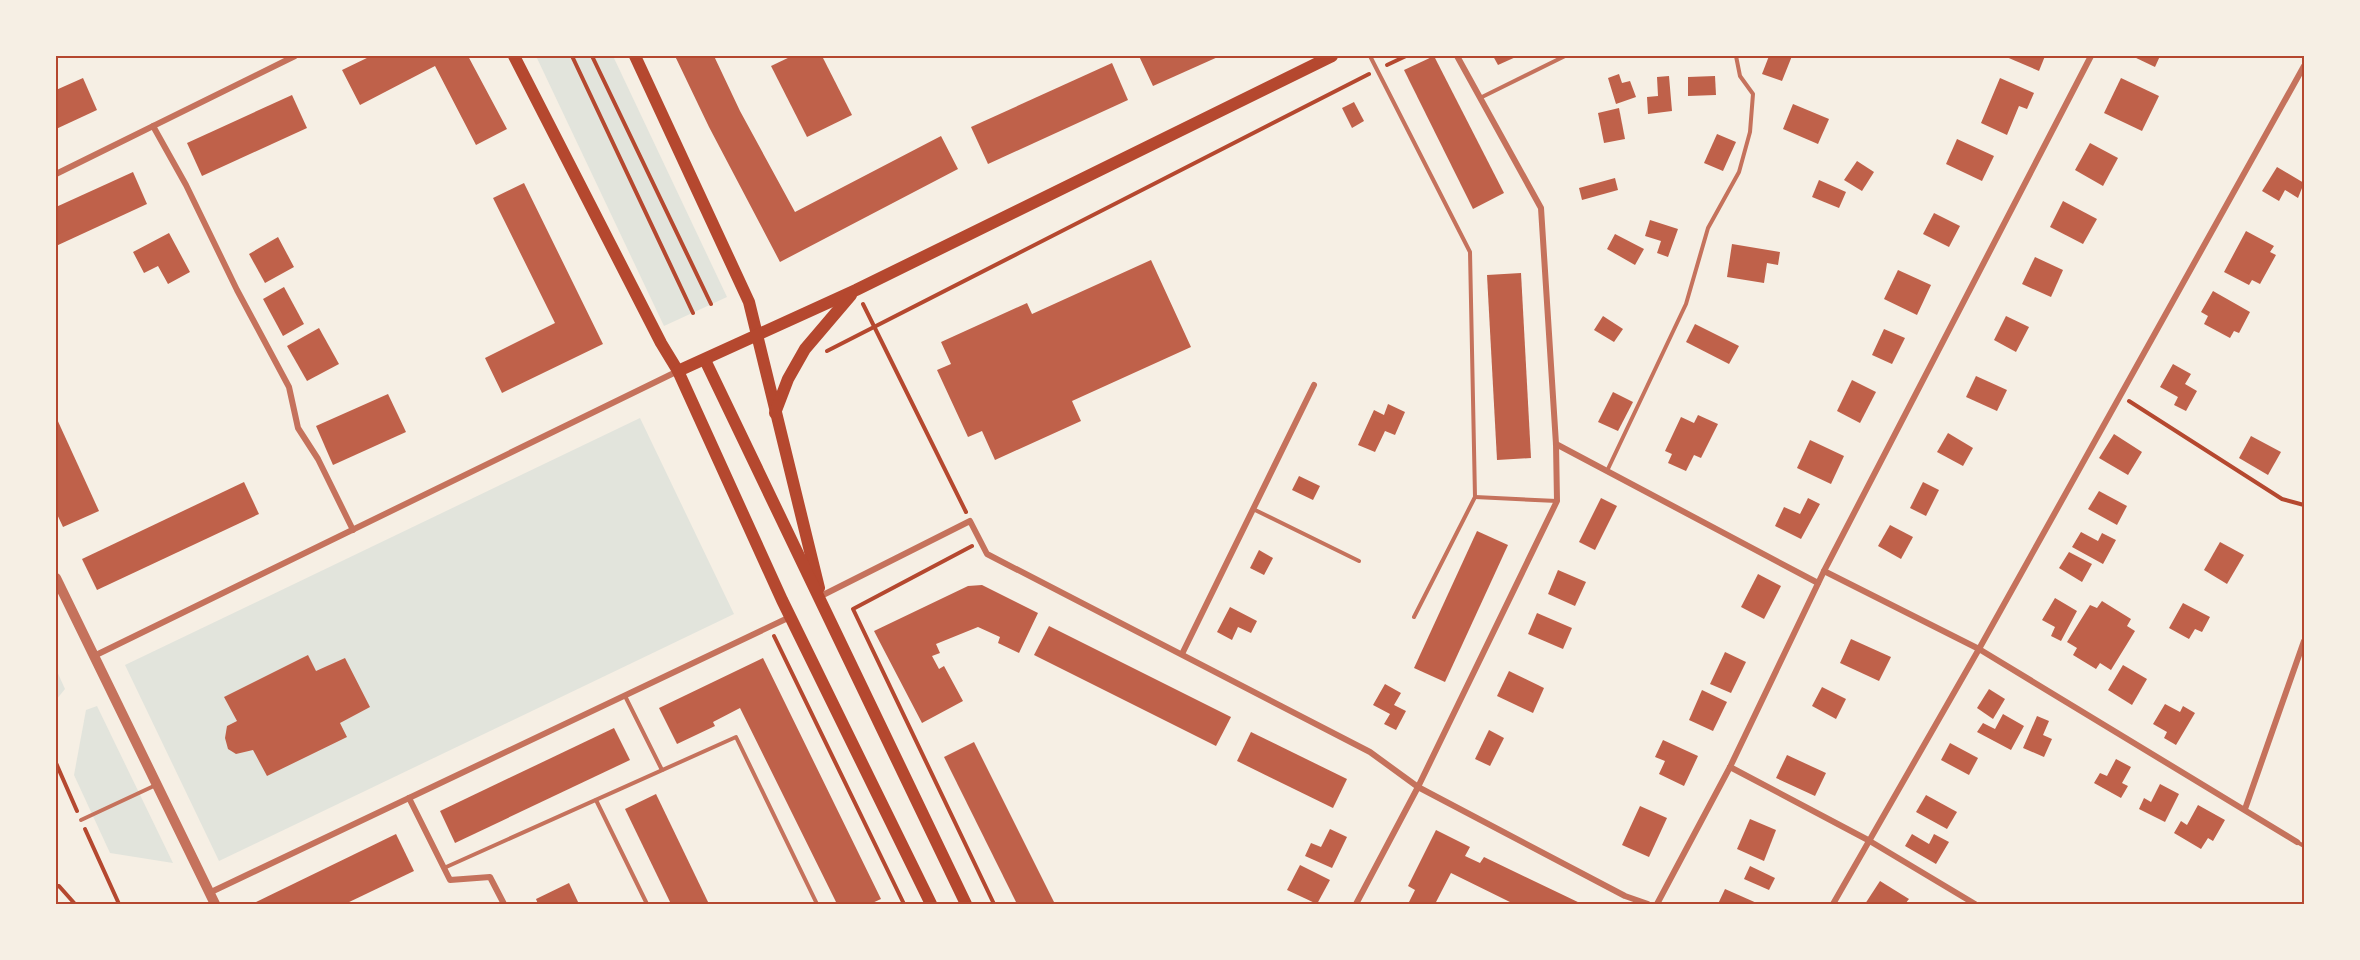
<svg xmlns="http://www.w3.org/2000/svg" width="2360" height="960" font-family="Manrope,sans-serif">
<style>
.green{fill:#e2e4dc}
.building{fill:#bf614a}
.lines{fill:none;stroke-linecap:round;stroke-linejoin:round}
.path{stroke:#b5482f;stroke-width:4}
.service{stroke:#c5725c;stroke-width:4}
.minor{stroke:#c5725c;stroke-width:6}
.tertiary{stroke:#c5725c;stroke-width:10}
.secondary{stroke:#b5482f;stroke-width:12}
.neatline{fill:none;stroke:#b5482f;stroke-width:2}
</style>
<rect width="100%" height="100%" fill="#f6efe4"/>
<g class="green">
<polygon points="536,56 613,56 727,297 664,326"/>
<polygon points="640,418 734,614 219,861 125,665"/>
<polygon points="56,669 65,689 56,700"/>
<polygon points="97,706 173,863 110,853 74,775 86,710"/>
</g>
<g class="building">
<polygon points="371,56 468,56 507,129 476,145 435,66 360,105 342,70"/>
<polygon points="675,56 714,56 740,111 795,212 941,136 958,169 780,262 709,127"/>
<polygon points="792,56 822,56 852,115 807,137 771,66"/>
<polygon points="1139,56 1220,56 1153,86"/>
<polygon points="1434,56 1504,193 1473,209 1404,70"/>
<polygon points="1493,56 1518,56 1498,65"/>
<polygon points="1769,56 1792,56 1782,81 1762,74"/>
<polygon points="2004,56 2045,56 2039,71"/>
<polygon points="2132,56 2160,56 2155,67"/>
<polygon points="1112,63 1128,100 988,164 971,127"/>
<polygon points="1619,74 1622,83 1630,81 1636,97 1616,104 1608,78"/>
<polygon points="1669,76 1672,111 1648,114 1647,97 1658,96 1657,77"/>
<polygon points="1715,76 1716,95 1688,96 1688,77"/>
<polygon points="83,78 97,110 56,129 56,90"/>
<polygon points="2000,78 2034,93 2027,109 2019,106 2007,135 1981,123"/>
<polygon points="2121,78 2159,96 2142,131 2104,113"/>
<polygon points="292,95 307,128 202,176 187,143"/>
<polygon points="1354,102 1364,121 1352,128 1342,108"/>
<polygon points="1793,104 1829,119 1818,144 1783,129"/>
<polygon points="1619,108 1625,139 1604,143 1598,113"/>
<polygon points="1717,134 1736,142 1723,171 1704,163"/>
<polygon points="1957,139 1994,156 1982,181 1946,164"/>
<polygon points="2090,143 2118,158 2103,186 2075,170"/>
<polygon points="1857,161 1874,172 1862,191 1844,180"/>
<polygon points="2277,167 2304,183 2298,198 2285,190 2279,201 2262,191"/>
<polygon points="133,172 147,204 56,246 56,207"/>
<polygon points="1615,178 1618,190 1582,200 1579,188"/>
<polygon points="1819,180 1846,192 1839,208 1812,197"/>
<polygon points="524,183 603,344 502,393 485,358 555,323 493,198"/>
<polygon points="2063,201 2097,219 2083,244 2050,227"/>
<polygon points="1934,213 1960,226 1949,247 1923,234"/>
<polygon points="1650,220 1678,229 1668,257 1657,253 1661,241 1645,236"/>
<polygon points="2246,231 2274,246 2270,252 2276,255 2260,284 2252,280 2249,285 2224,272"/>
<polygon points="169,233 190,272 168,284 158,266 144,273 133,252"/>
<polygon points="1615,234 1644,249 1635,265 1607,249"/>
<polygon points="278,237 294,267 265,283 249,254"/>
<polygon points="1732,244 1780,252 1778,265 1767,263 1764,283 1727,277"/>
<polygon points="2035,257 2063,270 2051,297 2022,284"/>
<polygon points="1151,260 1191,347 1072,401 1081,421 995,460 982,431 968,437 937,370 951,364 941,342 1027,303 1032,314"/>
<polygon points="1898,270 1931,285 1917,315 1884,299"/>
<polygon points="1521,273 1531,458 1497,460 1487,275"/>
<polygon points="284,287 304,324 283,336 263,299"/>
<polygon points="2213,291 2250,312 2239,333 2234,331 2230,338 2204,324 2208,316 2201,312"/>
<polygon points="1603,316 1623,329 1614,342 1594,330"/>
<polygon points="2006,316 2029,327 2016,352 1994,340"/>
<polygon points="1695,324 1739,346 1729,364 1686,342"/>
<polygon points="319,328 339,364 307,381 287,346"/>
<polygon points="1884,329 1905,338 1892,364 1872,355"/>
<polygon points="2173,364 2191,374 2185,384 2197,391 2186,411 2174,405 2178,397 2160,387"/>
<polygon points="1976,376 2007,390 1997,411 1966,397"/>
<polygon points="1852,380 1876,392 1860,423 1837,411"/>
<polygon points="1613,392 1633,402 1618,431 1598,422"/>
<polygon points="388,394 406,432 333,465 316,426"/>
<polygon points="1388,404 1405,412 1395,435 1385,431 1375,452 1358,445 1374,410 1384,415"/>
<polygon points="1698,415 1718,424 1701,458 1694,455 1686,471 1668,463 1672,454 1665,451 1681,417 1694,423"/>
<polygon points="56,417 99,511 63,527 56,512"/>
<polygon points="1948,433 1973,448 1963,466 1937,452"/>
<polygon points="2114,434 2142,452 2128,475 2099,458"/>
<polygon points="2251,436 2281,452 2268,475 2239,458"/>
<polygon points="1810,440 1844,456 1831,484 1797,468"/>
<polygon points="1299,476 1320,486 1313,500 1292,490"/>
<polygon points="244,482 259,514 97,590 82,559"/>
<polygon points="1923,482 1939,490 1926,516 1910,508"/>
<polygon points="2099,491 2127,506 2117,525 2088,509"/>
<polygon points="1601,498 1617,506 1595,550 1579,542"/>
<polygon points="1808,498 1820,504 1801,539 1775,526 1784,507 1800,514"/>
<polygon points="1890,525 1913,537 1901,559 1878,546"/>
<polygon points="1477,531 1508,545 1445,682 1414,668"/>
<polygon points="2081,532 2098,541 2102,533 2116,540 2103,564 2072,547"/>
<polygon points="2220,542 2244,555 2227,584 2204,570"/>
<polygon points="1259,550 1273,558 1264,575 1250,568"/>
<polygon points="2069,552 2092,564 2082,582 2059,568"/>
<polygon points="1558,570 1586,582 1575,606 1548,594"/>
<polygon points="1758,574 1781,586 1764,619 1741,607"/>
<polygon points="982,585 1038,613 1019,653 998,643 1000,637 978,627 936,644 940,653 932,656 939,669 944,666 963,701 922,723 874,631 968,586"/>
<polygon points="2055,598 2077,611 2061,641 2051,636 2055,627 2042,620"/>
<polygon points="2102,601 2131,619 2127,626 2135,631 2111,670 2100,663 2096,669 2073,655 2077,648 2067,642 2090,605 2097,608"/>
<polygon points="2183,603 2210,617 2202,632 2195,629 2189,639 2169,628"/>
<polygon points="1230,607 1257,621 1251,633 1238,627 1232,640 1217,632"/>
<polygon points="1537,613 1572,628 1563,649 1528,634"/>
<polygon points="1049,626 1231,717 1216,746 1034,655"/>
<polygon points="1851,639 1891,657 1879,681 1840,663"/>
<polygon points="1725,652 1746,662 1731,693 1710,684"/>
<polygon points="308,655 316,671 345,658 370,707 340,723 347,737 267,776 253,750 236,754 228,749 225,738 227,726 237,721 224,697"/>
<polygon points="763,658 881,899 870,904 837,904 740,708 713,722 715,726 677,744 659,708"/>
<polygon points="2123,665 2147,679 2132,705 2108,690"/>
<polygon points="1509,671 1544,688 1533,713 1497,696"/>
<polygon points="1385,684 1401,693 1394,705 1406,711 1396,730 1384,724 1390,714 1373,705"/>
<polygon points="1822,687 1846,699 1836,719 1812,706"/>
<polygon points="1989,689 2005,699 1993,719 1977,708"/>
<polygon points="1702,690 1727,702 1713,731 1689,720"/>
<polygon points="2165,704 2180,712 2183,706 2195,713 2176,745 2164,738 2167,732 2153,724"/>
<polygon points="2003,714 2024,726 2011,750 1977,732 1983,723 1995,729"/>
<polygon points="2037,716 2049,721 2043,735 2052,739 2044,757 2023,748"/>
<polygon points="614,728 630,760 455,843 440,811"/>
<polygon points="1489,730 1504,738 1490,766 1475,759"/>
<polygon points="1251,732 1347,779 1333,808 1237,761"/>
<polygon points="1663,740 1698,756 1684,786 1659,774 1665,761 1655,757"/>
<polygon points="974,742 1055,904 1017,904 944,757"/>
<polygon points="1950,743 1978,758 1969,775 1941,760"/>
<polygon points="1787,755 1826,773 1815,796 1776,778"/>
<polygon points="2116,759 2131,767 2122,783 2128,786 2121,798 2094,783 2100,773 2107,776"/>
<polygon points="2160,784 2179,794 2165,822 2139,809 2144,798 2151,802"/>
<polygon points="656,794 709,904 671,904 625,809"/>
<polygon points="1926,795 1957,812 1947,829 1916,812"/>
<polygon points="2198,805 2225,820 2213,841 2208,838 2201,849 2174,833 2181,821 2187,825"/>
<polygon points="1640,806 1667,818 1649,857 1622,845"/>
<polygon points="1750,819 1776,830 1764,861 1737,849"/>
<polygon points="1330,829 1347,837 1332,868 1305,856 1311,843 1321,847"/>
<polygon points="1436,830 1470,847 1465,856 1480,863 1484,857 1582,904 1514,904 1451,873 1435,904 1408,904 1415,890 1408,886"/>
<polygon points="396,834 414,871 345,904 252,904"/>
<polygon points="1912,834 1929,844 1934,834 1949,842 1936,864 1905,846"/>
<polygon points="1300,865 1330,880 1317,904 1287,890"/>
<polygon points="1750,866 1775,878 1769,890 1744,879"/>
<polygon points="1880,881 1909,899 1905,904 1865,904"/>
<polygon points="569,883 579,904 538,904 536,899"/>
<polygon points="1725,889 1759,904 1718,904"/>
</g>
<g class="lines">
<g class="path">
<polyline points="572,56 693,313"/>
<polyline points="592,56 711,304"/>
<polyline points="1387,65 1406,56"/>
<polyline points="863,304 966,512"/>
<polyline points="827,351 1369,74"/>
<polyline points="2129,401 2282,499 2304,505"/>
<polyline points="972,546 853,609 994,904"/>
<polyline points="774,636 904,904"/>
<polyline points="56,763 77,811"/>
<polyline points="85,829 119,904"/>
<polyline points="56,887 59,886 75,904"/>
</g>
<g class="service">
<polyline points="1370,56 1470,252 1475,497 1414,617"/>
<polyline points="1480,98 1565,56"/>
<polyline points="1607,471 1686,304 1708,228 1739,172 1750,132 1753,94 1740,76 1736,56"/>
<polyline points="1475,497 1557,501"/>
<polyline points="1253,509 1359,561"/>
<polyline points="625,696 662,770"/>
<polyline points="596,800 647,904"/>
<polyline points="81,820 156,785"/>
<polyline points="2297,842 2304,846"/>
<polyline points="444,868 736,737 817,904"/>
</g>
<g class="minor">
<polyline points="153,126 186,185 237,290 289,387 298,428 318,459 353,530"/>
<polyline points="56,174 295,56"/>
<polyline points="1556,444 1818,583"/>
<polyline points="1824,571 1979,649 2297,842"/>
<polyline points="821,596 970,521 987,554 1370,752 1418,787 1625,896 1648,904"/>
<polyline points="1182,654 1314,385"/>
<polyline points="94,656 678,371"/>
<polyline points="1730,767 1868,840 1975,904"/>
<polyline points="409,798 450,880 490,877 504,904"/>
<polyline points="2245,809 2304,641"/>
<polyline points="209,893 790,617"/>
<polyline points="1356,904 1418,787 1557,501 1556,444 1541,208 1457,56"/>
<polyline points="1657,904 1730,767 1824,571 2091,56"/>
<polyline points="1833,904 1979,649 2304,66"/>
</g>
<polyline class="tertiary" points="56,578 215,904"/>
<g class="secondary">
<polyline points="514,56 661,343 678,371 782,600 931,904"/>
<polyline points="635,56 749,302 819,588"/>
<polyline points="705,360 966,904"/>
<polyline points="678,371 856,290 1332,56"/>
<polyline points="775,413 788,379 805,349 851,295"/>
</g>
</g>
<rect width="2360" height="960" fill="none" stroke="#f6efe4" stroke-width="114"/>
<rect x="57" y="57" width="2246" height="846" class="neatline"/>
</svg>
